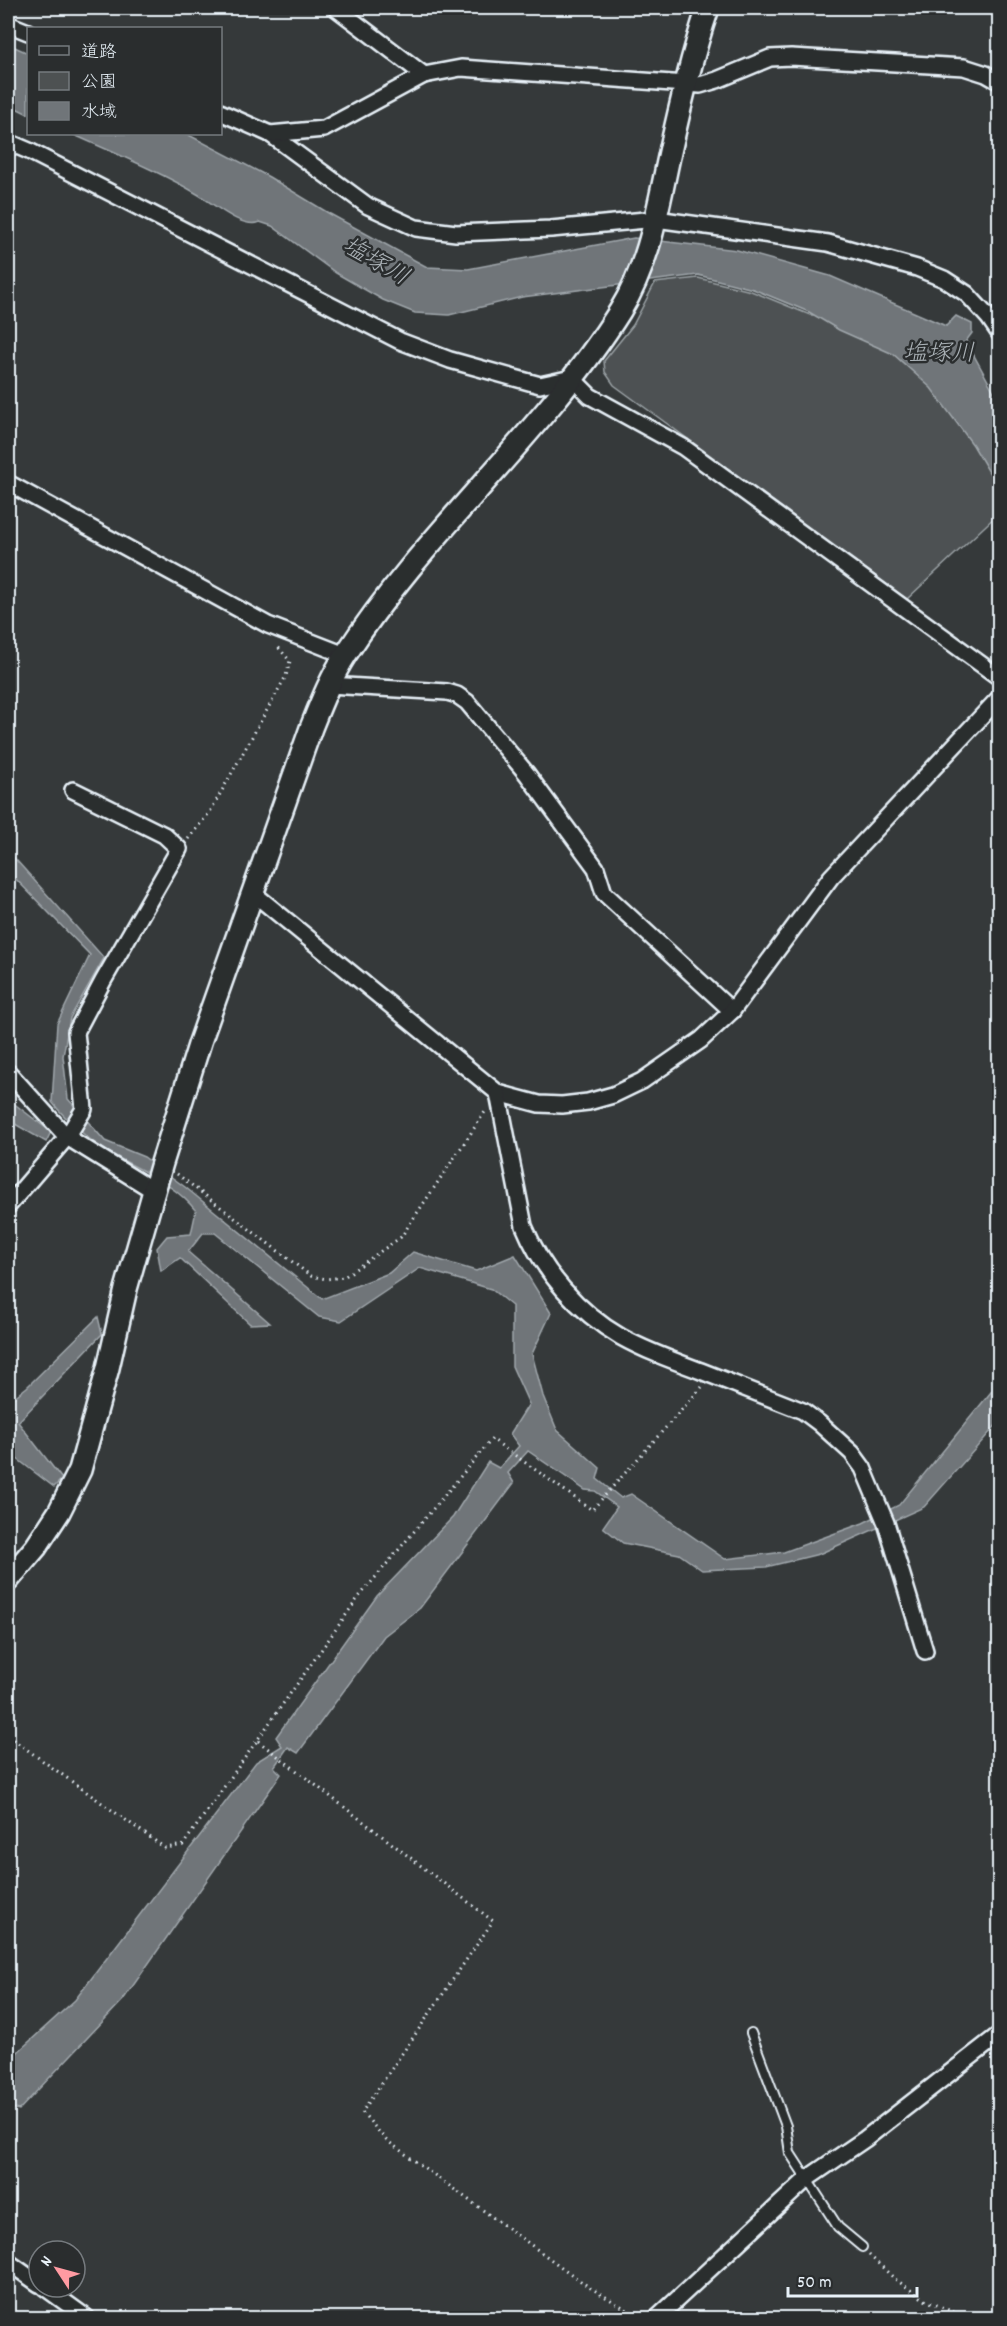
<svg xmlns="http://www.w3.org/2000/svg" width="1007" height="2326" font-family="Dekko,'Klee One',sans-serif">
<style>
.green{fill:#4d5152;stroke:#9aa1a5;stroke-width:1.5}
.water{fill:#707579;stroke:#a0a7ac;stroke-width:1.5}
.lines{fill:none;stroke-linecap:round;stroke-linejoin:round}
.lane-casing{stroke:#e8f1f8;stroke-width:12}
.street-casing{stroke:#e8f1f8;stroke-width:20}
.secondary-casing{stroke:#e8f1f8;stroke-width:26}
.path{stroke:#e8f1f8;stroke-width:3;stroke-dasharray:1.5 4.5;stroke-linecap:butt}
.lane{stroke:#2a2d2e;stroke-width:8}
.street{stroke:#2a2d2e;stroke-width:15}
.secondary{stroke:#2a2d2e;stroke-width:21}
.labels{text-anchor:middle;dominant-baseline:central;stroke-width:5;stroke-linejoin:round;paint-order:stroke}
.water-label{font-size:24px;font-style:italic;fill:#acb3b8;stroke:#2a2d2e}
</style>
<rect width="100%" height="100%" fill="#35393a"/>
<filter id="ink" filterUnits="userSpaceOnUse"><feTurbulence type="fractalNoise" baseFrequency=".0167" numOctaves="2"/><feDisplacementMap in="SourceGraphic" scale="12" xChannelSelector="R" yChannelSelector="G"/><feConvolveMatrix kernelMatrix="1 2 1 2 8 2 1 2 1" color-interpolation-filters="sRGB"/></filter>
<g filter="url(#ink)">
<polygon class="green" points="698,278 751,291 810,315 814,315 809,312 920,352 999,477 999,513 907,599 614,385 605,372 604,361 633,325 655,283"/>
<g class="water">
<polygon points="8,44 28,53 28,114 8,104"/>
<path d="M72 134H187L269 177 330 214 427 267 468 269 634 238 737 250 830 276 946 326 956 316 972 324V333L966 341 999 401V489L973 445 931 388 893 354 839 330 809 312 753 289 698 275 522 297 449 315 415 313 383 300 336 273 272 226 260 222C243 230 214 204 199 195 159 171 114 153 72 134Z"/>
<path d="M8 851 104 958 70 1018 63 1056 68 1099 105 1141 144 1157 185 1187 322 1299 389 1273 413 1252 476 1271 515 1255 551 1313 532 1354 543 1396 557 1430 600 1468 597 1479 621 1498 631 1494 725 1559 784 1552 863 1523 899 1505 1000 1381 999 1422 924 1507 819 1554 766 1567 702 1570 679 1554 623 1543 603 1527 617 1507 595 1491 585 1490 528 1451 508 1473 514 1483 420 1608 384 1636 298 1753 288 1747 274 1767 281 1774 123 2000 19 2110 8 2107V2061L75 2000 256 1762 282 1746 276 1737 377 1596 453 1517 488 1462 499 1468 519 1446 510 1434 529 1404 512 1366V1306L491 1289 420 1268 341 1321 319 1317 215 1233H203L188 1252 270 1323 250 1324 180 1258 161 1271 157 1248 167 1236 191 1234 196 1211C175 1183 137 1169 108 1152 90 1141 65 1119 52 1102L57 1024 90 955 8 871Z"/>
<polygon points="8,1099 51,1132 46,1142 8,1120"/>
<polygon points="98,1317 102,1334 18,1422 62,1479 54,1487 8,1452 8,1402 27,1387"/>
</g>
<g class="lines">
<g class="lane-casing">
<polyline id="lane" points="751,2033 786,2126 790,2153 838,2227 862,2247"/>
</g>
<g class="street-casing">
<g id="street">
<polyline points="336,8 424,75"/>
<polyline points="8,24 28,32"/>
<polyline points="220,112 270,134 368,206 416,228 456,233 551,229 656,219 828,243 917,268 944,279 967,294 989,318 1000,334"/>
<polyline points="270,134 324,129 424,75 461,68 700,85 717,80 770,58 791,57 964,67 986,74 1000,82"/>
<polyline points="8,142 29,151 400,341 450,360 540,385 572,378 590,396 683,447 1000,678"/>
<polyline points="8,483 268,625 345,655"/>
<polyline points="329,685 447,692 457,695 467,702 527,774 596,868 604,893 732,1011"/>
<polyline points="253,893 498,1093 539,1104 562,1105 588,1102 613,1095 642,1081 701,1040 732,1011 831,877 1000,697"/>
<polyline points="8,1072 67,1137 154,1191"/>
<path d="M498 1093 524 1226C543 1272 578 1312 621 1337 646 1351 674 1361 701 1371 735 1384 769 1398 803 1411L819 1423 852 1453 863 1468 886 1523 925 1651"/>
<polyline points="8,1206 67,1137 84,1109 76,1032 103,981 179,849 164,835 73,790"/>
<polyline points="8,2262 39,2284"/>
<polyline points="44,2287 87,2318"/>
<polyline points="657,2318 808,2178 865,2139 1000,2034"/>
</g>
</g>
<g class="secondary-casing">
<path id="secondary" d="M8 1580 36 1547 59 1512 80 1470 108 1368 126 1289 162 1163 200 1042 311 728C321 703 331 677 346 654 426 531 542 435 620 311 650 263 658 207 670 152 681 103 692 55 708 8"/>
</g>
<g class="path">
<polyline points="188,839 210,812 286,676 290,661 278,647"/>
<polyline points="177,1174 311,1276 326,1279 344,1277 401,1237 485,1112"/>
<polyline points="8,1736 165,1848 183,1845 358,1598 492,1439 592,1510 702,1387"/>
<polyline points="258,1741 493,1921 362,2112 386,2140 589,2287 641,2318"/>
<polyline points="869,2255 895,2279 925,2300 968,2318"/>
</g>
<use href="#lane" class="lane"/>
<use href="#street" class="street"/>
<use href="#secondary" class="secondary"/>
</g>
</g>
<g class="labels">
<g class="water-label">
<text transform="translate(375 263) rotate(30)">塩塚川</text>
<text x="939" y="355">塩塚川</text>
</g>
</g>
<rect width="1007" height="2326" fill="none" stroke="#2a2d2e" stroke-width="30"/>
<rect x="15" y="15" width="977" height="2296" fill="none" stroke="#e8f1f8" stroke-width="2" filter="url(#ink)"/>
<rect x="27" y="27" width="195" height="108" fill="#2a2d2e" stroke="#767b7f" stroke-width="1.5"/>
<rect x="39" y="46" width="30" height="9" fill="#2a2d2e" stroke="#767b7f" stroke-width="1.5"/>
<text x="81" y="57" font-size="18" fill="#e8f1f8">道路</text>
<rect x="39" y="72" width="30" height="18" fill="#4d5152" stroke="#767b7f" stroke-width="1.5"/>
<text x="81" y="87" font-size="18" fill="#e8f1f8">公園</text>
<rect x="39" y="102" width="30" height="18" fill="#707579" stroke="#767b7f" stroke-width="1.5"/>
<text x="81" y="117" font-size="18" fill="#e8f1f8">水域</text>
<g transform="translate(57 2269) rotate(306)"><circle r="28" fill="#2a2d2e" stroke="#767b7f" stroke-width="1.5"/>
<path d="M0-4.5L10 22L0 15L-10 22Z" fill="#ff9aa2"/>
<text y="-9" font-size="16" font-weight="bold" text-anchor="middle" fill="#e8f1f8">N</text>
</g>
<path d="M788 2287v9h129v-9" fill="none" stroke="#e8f1f8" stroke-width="3"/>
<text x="797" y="2287" font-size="18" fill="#e8f1f8" stroke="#2a2d2e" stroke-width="4.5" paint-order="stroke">50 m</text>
</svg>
